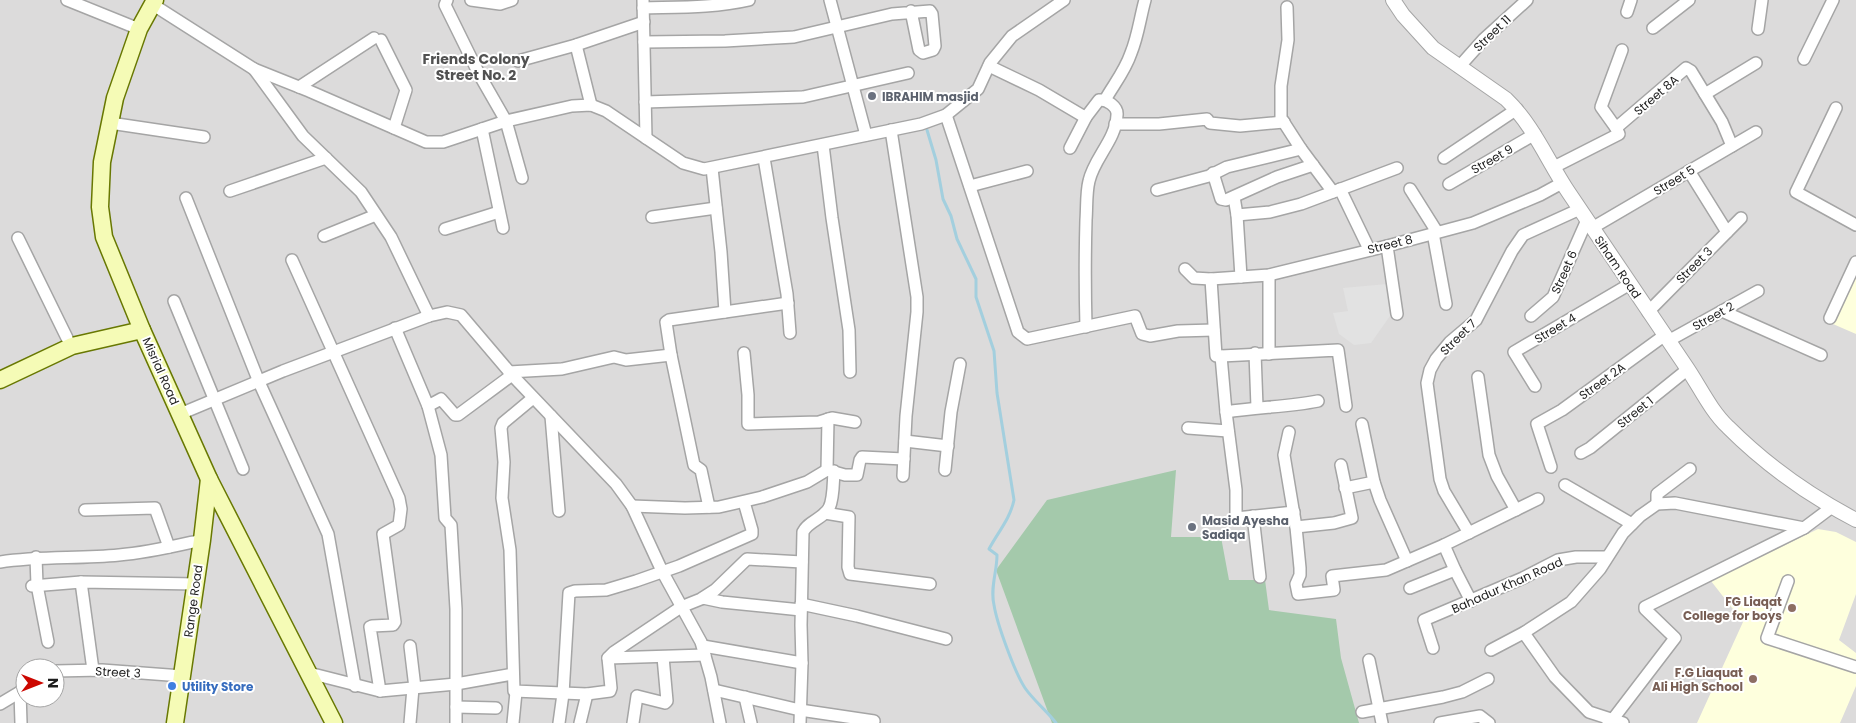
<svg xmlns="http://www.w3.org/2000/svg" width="1856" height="723" font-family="Poppins,sans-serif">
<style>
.residential{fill:#dcdbdb;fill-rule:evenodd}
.education{fill:#feffdd}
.cemetery{fill:#a4c9ab}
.parking{fill:#e2e2e2}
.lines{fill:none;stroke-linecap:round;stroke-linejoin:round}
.stream{stroke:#a3cfde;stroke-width:3}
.minor-casing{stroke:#a5a5a5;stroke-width:14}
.tertiary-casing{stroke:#a5a5a5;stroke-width:16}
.secondary-casing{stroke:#687802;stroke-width:19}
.minor{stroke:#fff;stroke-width:11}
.tertiary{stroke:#fff;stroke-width:14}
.secondary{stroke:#f5fbb6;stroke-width:16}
.worship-dot{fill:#6b7280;stroke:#fff;stroke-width:2}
.education-dot{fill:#8d6e63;stroke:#fff;stroke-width:2}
.shop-dot{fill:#3f7fe0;stroke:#fff;stroke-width:2}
.labels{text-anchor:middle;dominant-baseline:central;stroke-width:4;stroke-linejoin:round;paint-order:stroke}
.street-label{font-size:12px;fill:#1e1e1e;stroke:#fff}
.worship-label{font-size:12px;font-weight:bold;fill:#5b616d;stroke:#fff;text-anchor:start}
.education-label{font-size:12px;font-weight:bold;fill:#785e54;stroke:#fff;text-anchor:end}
.shop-label{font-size:12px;font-weight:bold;fill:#366cbe;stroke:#fff;text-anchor:start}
.neighbourhood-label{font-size:14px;font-weight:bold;fill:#515151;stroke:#fff}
</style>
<rect width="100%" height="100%" fill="#efece4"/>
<path class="residential" d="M0 0H1856V723H0ZM25 668H55V698H25Z"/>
<g class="education">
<polygon points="1856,258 1856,334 1826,321"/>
<polygon points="1818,529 1836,532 1856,542 1856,594 1839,640 1856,653 1856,686 1840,723 1697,723 1743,622 1711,581"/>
</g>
<polygon class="cemetery" points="1176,470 1171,537 1221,537 1229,580 1265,580 1269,610 1336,619 1341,658 1359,723 1052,723 996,570 1047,500"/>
<polygon class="parking" points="1387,284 1390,316 1371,343 1354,345 1339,334 1333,313 1348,311 1343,288"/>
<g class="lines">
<path class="stream" d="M927 130 936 160 943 199 951 216 957 239 976 279V297L994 351 997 393 1014 500C1010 519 998 532 989 549L997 555C997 572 990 588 994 605 997 624 1015 673 1025 688 1034 701 1047 711 1056 723"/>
<g class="minor-casing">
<g id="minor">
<polyline points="67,0 139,29"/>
<polyline points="447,0 445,5 479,74 506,121 522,178"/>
<polyline points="471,0 500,4 512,0"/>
<polyline points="643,0 646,138"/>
<polyline points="830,0 866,135"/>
<polyline points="152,4 254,69 309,91 426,142 443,142 506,121 572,106 591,105 606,111 683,163 704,169 921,124 946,115 1018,332 1027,339 1135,316 1142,334 1150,336 1178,331 1214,330"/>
<polyline points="1287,7 1288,40 1281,86 1281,118 1301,149 1333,192"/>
<path d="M643 8C678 7 714 8 749 0"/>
<polyline points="1627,12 1631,0"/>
<polyline points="1653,28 1689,0"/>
<polyline points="1758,29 1762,0"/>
<polyline points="381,40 406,90 394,128"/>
<polyline points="644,42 725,41 794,37 892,14 930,11 932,14 935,46 933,50 923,53 919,50 911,11"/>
<polyline points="576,45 591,105"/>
<polyline points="1804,59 1833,0"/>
<polyline points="518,61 576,45 644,22"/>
<path d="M989 66 1039 90 1083 116 1086 117 1099 100C1107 99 1118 107 1117 115 1116 140 1094 158 1089 181 1086 193 1087 207 1086 220 1085 255 1085 291 1086 327"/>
<polyline points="1459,67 1484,39 1527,0"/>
<polyline points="254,69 303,136 361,192 391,237 429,316"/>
<polyline points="299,87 374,38"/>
<polyline points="1705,94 1756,63"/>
<path d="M1105 100C1114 84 1125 71 1131 53 1138 36 1140 18 1145 0"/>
<polyline points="645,102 803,97 908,73"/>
<polyline points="1836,108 1796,192 1856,225"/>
<polyline points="946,115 978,89 990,63 1012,36 1064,0"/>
<polyline points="110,123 204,137"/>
<polyline points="1115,124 1159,124 1207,119 1210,123 1240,126 1284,122"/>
<polyline points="1616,128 1601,107 1622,50"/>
<polyline points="482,129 503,228"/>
<polyline points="891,130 917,297 917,312 906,416 903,476"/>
<polyline points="823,145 832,218 849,330 850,372"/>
<polyline points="1070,148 1086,117"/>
<polyline points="764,158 787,294 790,333"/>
<polyline points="1444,158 1517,109"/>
<polyline points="1554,167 1619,134 1616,128 1686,68 1691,71 1722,122 1732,146"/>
<polyline points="712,168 721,252 725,312"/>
<polyline points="1689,171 1727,232"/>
<polyline points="1213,173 1221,199 1226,200 1277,177 1313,165"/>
<polyline points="1449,184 1535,134"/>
<polyline points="970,186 1027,171"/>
<polyline points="1340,189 1369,249"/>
<polyline points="1410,189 1437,232"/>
<polyline points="1157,190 1209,176 1227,167 1301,149"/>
<polyline points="230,191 326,158"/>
<polyline points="1234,197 1237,215 1241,277"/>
<polyline points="186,198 259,382 328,534 355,686"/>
<polyline points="1237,215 1270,212 1301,204 1397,168"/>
<polyline points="652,217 716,208"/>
<polyline points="1592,228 1756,132"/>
<polyline points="445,229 499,212"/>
<polyline points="1433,233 1446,304"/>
<polyline points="324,236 376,215"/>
<polyline points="18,238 67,338"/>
<polyline points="1387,246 1397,314"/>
<polyline points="292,260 399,498 401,509 399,525 383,534 395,622 393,625 372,626 370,627 380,691"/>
<polyline points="1185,269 1194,278 1211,279 1269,275 1387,246 1473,223 1540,195 1562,183"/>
<polyline points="1269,275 1269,354"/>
<path d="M1211 279 1216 356H1221L1226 412C1257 407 1288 407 1318 401"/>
<polyline points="174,301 243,469"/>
<polyline points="1722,311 1821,355"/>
<polyline points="1648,312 1741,218"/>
<polyline points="1531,316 1553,297 1587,220"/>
<polyline points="1830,318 1856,262"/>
<polyline points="395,328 428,406 441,455 445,518 451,525 456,609 456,723"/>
<polyline points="1668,341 1758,291"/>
<polyline points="744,353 748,395 748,424 819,422 832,418 855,422"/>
<polyline points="1255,353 1257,407"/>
<polyline points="1221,356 1338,350 1346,406"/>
<polyline points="509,372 562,369 614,357 626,360 671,355"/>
<polyline points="1478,377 1489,455 1497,476 1516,510"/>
<polyline points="1535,386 1514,352 1630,284"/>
<polyline points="533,398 503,423 501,428 504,462 502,498 510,550 514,691 587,694 610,691 611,688 608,658 614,652 681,607 701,599 715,590 747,559 802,562"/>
<polyline points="428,406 441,399 455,415 458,415 512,375"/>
<polyline points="1226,412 1236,490 1236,518 1294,512"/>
<polyline points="180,414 283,371 429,316 447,312 461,315 512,375 616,484 632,506 662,571 701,642 711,677 720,723"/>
<polyline points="551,416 559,511"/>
<polyline points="1362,424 1374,482 1380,500 1407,561"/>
<polyline points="1188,428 1228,431"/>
<polyline points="1289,432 1284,455 1296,527 1300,568 1300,575 1296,584 1298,594 1334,590 1332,576 1386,570 1444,545 1538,499"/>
<polyline points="905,441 948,446"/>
<polyline points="1581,453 1590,448 1688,369"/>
<polyline points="1551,467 1537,424 1562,410 1665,335"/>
<polyline points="827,470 828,419"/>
<polyline points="945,470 951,412 960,364"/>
<polyline points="1565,485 1632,524"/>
<polyline points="1345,488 1374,482"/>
<polyline points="1657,504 1657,494 1690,469"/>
<polyline points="632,506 685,508 719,507 762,497 807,482 827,470 845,475 857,475 860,460 862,457 904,459"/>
<polyline points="709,507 701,470 694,465 671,355 666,322 669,320 788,303"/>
<polyline points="85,510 155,508 169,547"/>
<polyline points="825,513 849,517 848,567 850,574 930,584"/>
<polyline points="1253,516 1260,577"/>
<polyline points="1296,527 1334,523 1352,518 1341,465"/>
<polyline points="1469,533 1444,491 1440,479 1427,383 1430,370 1436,359 1450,342 1476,320 1512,251 1523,235 1580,209"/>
<polyline points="1444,545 1455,570 1471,601"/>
<polyline points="36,557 37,585 48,642"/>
<path d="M0 562C40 556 79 559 119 555 147 553 175 546 202 540"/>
<polyline points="1788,581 1767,638 1856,667"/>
<polyline points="81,582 93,670"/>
<polyline points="32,586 81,582 196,584"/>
<polyline points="1410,588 1455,570"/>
<polyline points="703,598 722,602 801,610"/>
<polyline points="801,604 857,616 946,639"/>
<polyline points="410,646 415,688"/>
<polyline points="703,646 802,663"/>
<polyline points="1433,648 1424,620 1523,578 1558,560 1576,557 1606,557"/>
<polyline points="1491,650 1525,632"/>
<polyline points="608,658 705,655"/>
<polyline points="1369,660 1382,723"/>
<polyline points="55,671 102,670 182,676"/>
<polyline points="309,673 380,691 456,684 513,674"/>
<polyline points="714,690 800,710 874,721"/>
<polyline points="745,697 751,723"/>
<polyline points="0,704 20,692"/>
<polyline points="456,707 496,708"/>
<polyline points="1362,712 1443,697 1462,692 1488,679"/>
<polyline points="21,723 20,692 25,689"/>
<polyline points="410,723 413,688"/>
<polyline points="513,723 516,692"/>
<polyline points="559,723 563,694 569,593 575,591 606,590 636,581 679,566 752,534 752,530 744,502"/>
<polyline points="580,723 587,694"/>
<polyline points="633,723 637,696 665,703 667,701 663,657"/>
<path d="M800 723 802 663 801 625 803 532C808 521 823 519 829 508 834 498 833 482 834 471"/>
<polyline points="1440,723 1480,716 1489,723"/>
<polyline points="1608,723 1613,719 1675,638 1645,609 1645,607 1804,528"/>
<polyline points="1623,723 1589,712 1555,677 1526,636 1525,632 1571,602 1600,569 1623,533 1640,516 1657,504 1675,503 1804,528 1832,507"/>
</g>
</g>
<g class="tertiary-casing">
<path id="tertiary" d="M1393 0 1403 15 1433 48 1506 99C1534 126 1548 162 1569 193 1608 250 1646 308 1685 365 1699 385 1710 410 1728 427 1765 464 1810 496 1856 520"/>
</g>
<g class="secondary-casing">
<g id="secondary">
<polyline points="155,0 139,29 115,98 102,162 100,207 104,237 142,330 209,479 334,723"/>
<polyline points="0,380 72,346 142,330"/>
<polyline points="175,723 202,540 209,479"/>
</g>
</g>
<use href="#minor" class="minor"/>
<use href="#tertiary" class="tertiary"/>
<use href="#secondary" class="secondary"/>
</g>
<g class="worship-dot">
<circle cx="872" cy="96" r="5"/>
<circle cx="1192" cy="527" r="5"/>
</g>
<g class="education-dot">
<circle cx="1792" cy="608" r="5"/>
<circle cx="1753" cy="679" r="5"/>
</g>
<circle class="shop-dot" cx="172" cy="686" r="5"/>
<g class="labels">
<g class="street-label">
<text transform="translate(1492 33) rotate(-44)">Street 11</text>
<text transform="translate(1656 95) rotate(-41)">Street 8A</text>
<text transform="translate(1492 159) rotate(-30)">Street 9</text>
<text transform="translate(1674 180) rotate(-31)">Street 5</text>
<text transform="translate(1390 244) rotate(-14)">Street 8</text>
<text transform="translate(1694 265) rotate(-45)">Street 3</text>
<text transform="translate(1618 267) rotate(56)">Siham Road</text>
<text transform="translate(1564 272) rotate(-66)">Street 6</text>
<text transform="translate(1713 316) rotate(-29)">Street 2</text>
<text transform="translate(1555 328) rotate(-31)">Street 4</text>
<text transform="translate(1458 337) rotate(-45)">Street 7</text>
<text transform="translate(161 371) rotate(66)">Misrial Road</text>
<text transform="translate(1602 381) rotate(-36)">Street 2A</text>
<text transform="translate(1635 412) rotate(-39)">Street 1</text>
<text transform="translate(1507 585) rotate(-24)">Bahadur Khan Road</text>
<text transform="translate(193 601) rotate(-82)">Range Road</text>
<text transform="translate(118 672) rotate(3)">Street 3</text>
</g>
<g class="worship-label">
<text x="882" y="96">IBRAHIM masjid</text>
<text x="1202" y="520">Masid Ayesha<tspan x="1202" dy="14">Sadiqa</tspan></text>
</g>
<g class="education-label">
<text x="1782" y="601">FG Liaqat<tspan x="1782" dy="14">College for boys</tspan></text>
<text x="1743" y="672">F.G Liaquat<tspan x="1743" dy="14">Ali High School</tspan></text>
</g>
<g class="shop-label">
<text x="182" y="686">Utility Store</text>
</g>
<g class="neighbourhood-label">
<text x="476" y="59">Friends Colony<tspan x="476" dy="16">Street No. 2</tspan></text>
</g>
</g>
<g transform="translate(40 683) rotate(90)"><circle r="24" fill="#ffffff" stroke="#a5a5a5"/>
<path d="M0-4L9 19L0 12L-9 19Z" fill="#cc0700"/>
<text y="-8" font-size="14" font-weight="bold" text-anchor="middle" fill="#1e1e1e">N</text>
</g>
</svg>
